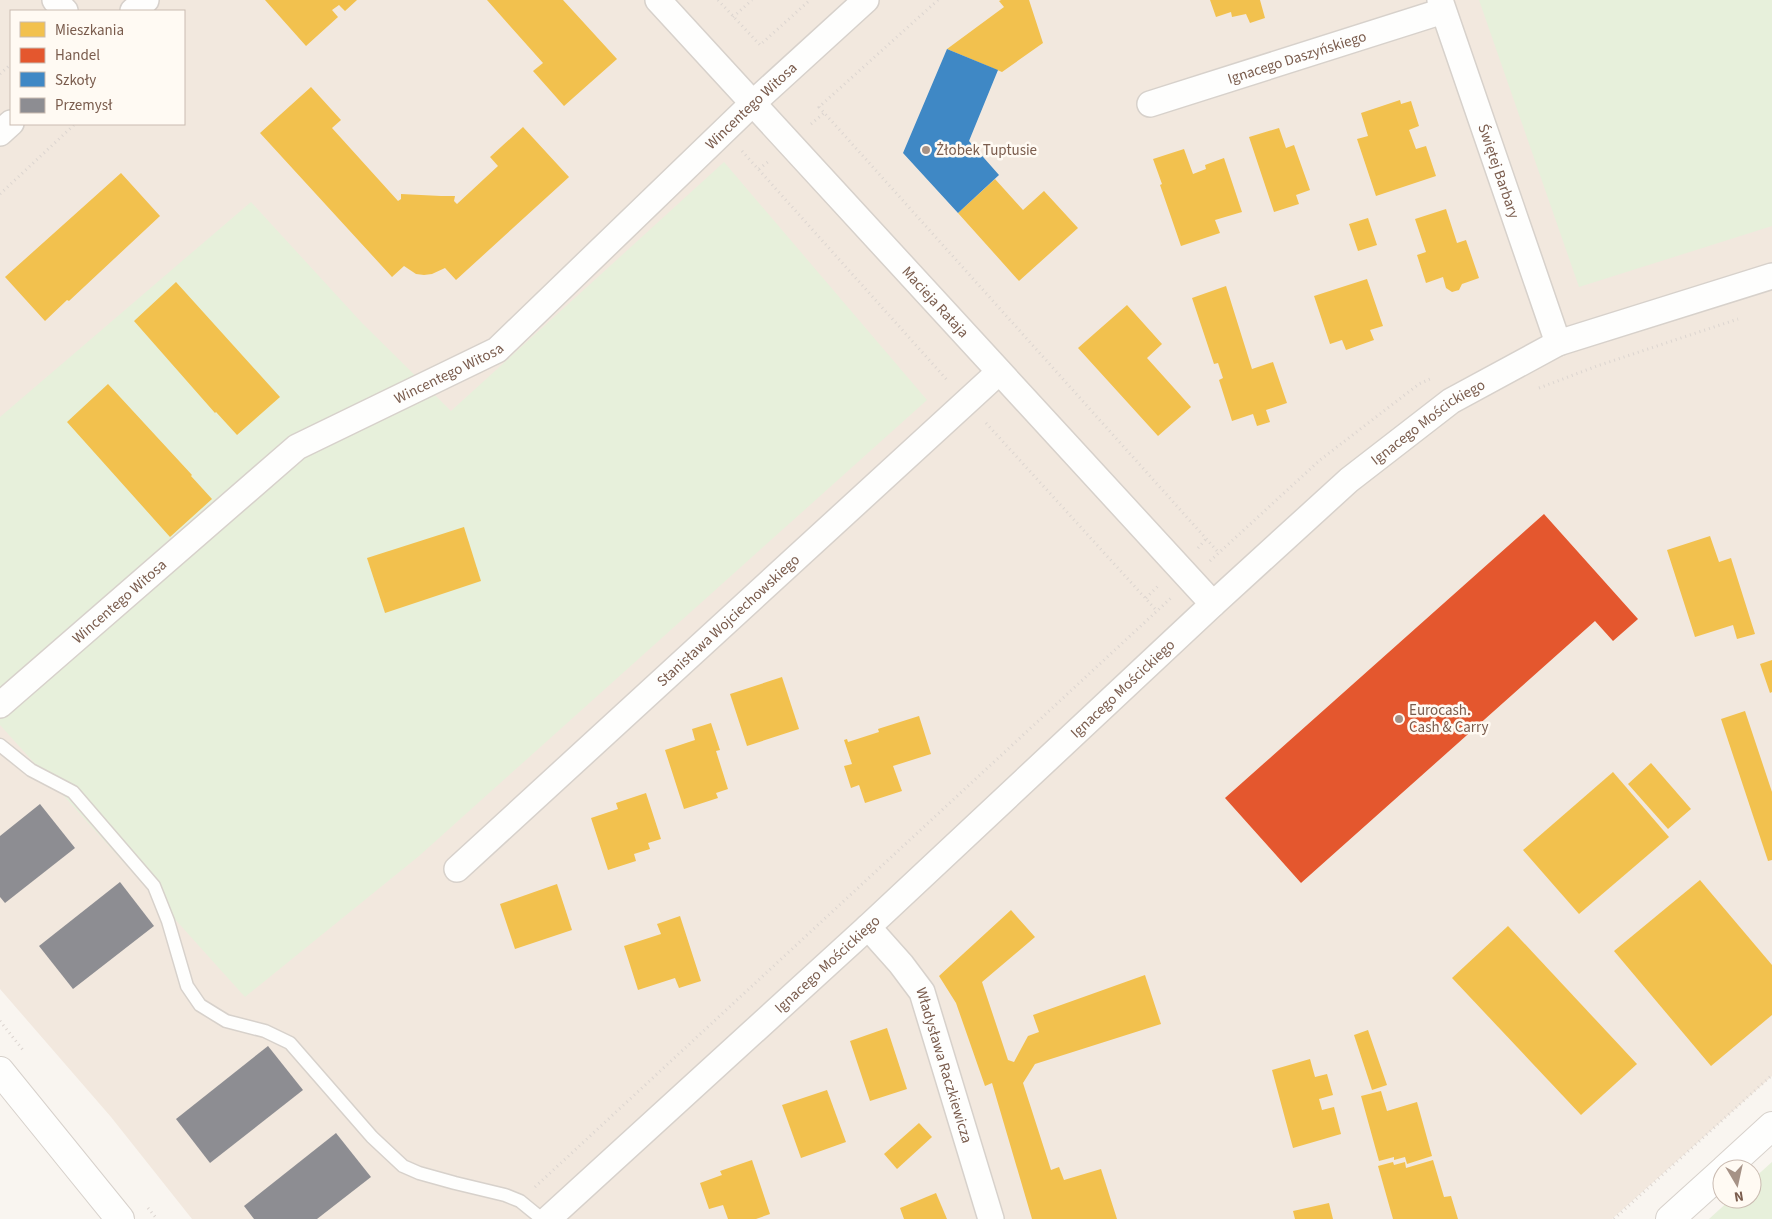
<svg xmlns="http://www.w3.org/2000/svg" width="1772" height="1219" font-family="'Source Sans 3',sans-serif">
<style>
.residential{fill:#f2e8de;fill-rule:evenodd}
.green{fill:#e7f0db}
.homes{fill:#f2c14e}
.shops{fill:#e4572e}
.schools{fill:#3f88c5}
.industry{fill:#8d8d92}
.lines{fill:none;stroke-linecap:round;stroke-linejoin:round}
.service-casing{stroke:#d7d1cb;stroke-width:15}
.minor-casing{stroke:#d7d1cb;stroke-width:28}
.tertiary-casing{stroke:#d7d1cb;stroke-width:30}
.path{stroke:#dcd5d0;stroke-width:3;stroke-dasharray:1 4;stroke-linecap:butt}
.service{stroke:#fefefd;stroke-width:12}
.minor{stroke:#fefefd;stroke-width:25}
.tertiary{stroke:#fefefd;stroke-width:28}
.poi-dot{fill:#a69286;stroke:#fffaf3;stroke-width:2}
.labels{text-anchor:middle;dominant-baseline:central;stroke-width:5;stroke-linejoin:round;paint-order:stroke}
.street-label{font-size:15px;fill:#7a5c4d;stroke:#fffaf3}
.poi-label{font-size:15px;fill:#7a5c4d;stroke:#fffaf3;text-anchor:start}
</style>
<rect width="100%" height="100%" fill="#f9f5f0"/>
<path class="residential" d="M0 0H1772V1076L1612 1219H192L111 1117 0 989ZM11 11H184V124H11Z"/>
<g class="green">
<polygon points="1479,0 1772,0 1772,226 1579,287"/>
<polygon points="724,162 927,400 419,856 245,997 0,725 0,417 251,202 362,323 451,411"/>
<polygon points="1772,1162 1772,1219 1709,1219 1731,1199 1752,1199 1752,1180"/>
</g>
<g class="homes">
<polygon points="265,0 357,0 345,11 339,5 332,10 338,17 306,46"/>
<polygon points="487,0 563,0 617,59 564,106 533,71 543,63"/>
<polygon points="1001,0 1029,0 1043,43 1002,72 947,49 1004,7 999,1"/>
<polygon points="1210,0 1260,0 1265,18 1250,23 1246,14 1232,17 1231,12 1216,17"/>
<polygon points="311,87 341,120 332,128 398,201 401,199 401,194 441,196 455,196 454,201 457,204 498,166 490,157 523,127 569,177 456,280 445,268 432,274 424,275 416,274 404,266 392,277 260,133"/>
<polygon points="1400,100 1401,104 1411,101 1419,126 1409,130 1416,149 1426,146 1436,176 1376,196 1357,139 1368,136 1361,113"/>
<polygon points="1279,128 1286,148 1294,145 1310,190 1296,195 1299,204 1274,212 1249,137"/>
<polygon points="1184,149 1193,174 1206,169 1205,165 1224,158 1242,212 1215,220 1220,233 1181,246 1160,185 1162,184 1153,159"/>
<polygon points="121,173 160,216 69,301 67,300 45,321 5,277"/>
<polygon points="995,179 1023,210 1044,191 1078,228 1019,281 958,213"/>
<polygon points="1446,209 1457,243 1466,240 1479,278 1462,284 1459,290 1452,292 1446,288 1443,277 1426,283 1417,255 1426,252 1415,219"/>
<polygon points="1368,218 1377,245 1358,251 1349,224"/>
<polygon points="1367,279 1383,326 1370,330 1374,340 1346,350 1342,340 1330,344 1314,296"/>
<polygon points="176,282 280,397 237,435 216,412 215,413 134,321"/>
<polygon points="1226,286 1252,369 1273,362 1287,403 1266,410 1270,422 1257,426 1253,414 1232,421 1219,380 1223,378 1218,363 1214,364 1192,298"/>
<polygon points="1127,305 1162,344 1147,358 1191,407 1158,436 1078,348"/>
<polygon points="108,384 192,475 191,476 212,499 170,537 67,422"/>
<polygon points="464,527 481,581 385,613 367,558"/>
<polygon points="1710,536 1719,562 1731,558 1755,634 1737,639 1733,625 1695,637 1667,550"/>
<polygon points="1772,660 1772,692 1770,693 1760,664"/>
<polygon points="782,677 799,729 747,746 730,694"/>
<polygon points="1745,711 1772,792 1772,860 1768,861 1721,719"/>
<polygon points="919,716 931,754 893,766 902,791 865,803 859,785 851,788 844,766 852,764 844,740 847,739 848,742 879,732 878,729 881,728"/>
<polygon points="711,723 720,750 716,751 728,789 716,793 718,798 684,809 665,750 695,740 692,729"/>
<polygon points="1651,763 1691,809 1668,829 1628,784"/>
<polygon points="1613,772 1669,837 1579,914 1523,850"/>
<polygon points="646,793 661,839 648,843 650,849 634,854 636,861 608,870 591,818 618,809 616,803"/>
<polygon points="1700,880 1772,965 1772,1015 1711,1066 1614,951"/>
<polygon points="557,884 572,930 515,949 500,904"/>
<polygon points="1011,910 1035,937 982,982 1008,1060 1014,1062 1028,1036 1039,1032 1033,1015 1145,975 1161,1024 1035,1064 1023,1083 1051,1170 1059,1167 1064,1180 1101,1169 1117,1219 1032,1219 992,1083 985,1086 956,1003 939,976"/>
<polygon points="680,916 701,981 679,988 675,978 638,990 624,946 661,934 657,924"/>
<polygon points="1508,926 1637,1064 1581,1115 1452,978"/>
<polygon points="887,1028 907,1089 870,1101 850,1041"/>
<polygon points="1368,1030 1387,1085 1372,1090 1354,1035"/>
<polygon points="1310,1059 1315,1077 1327,1074 1333,1095 1319,1099 1322,1110 1334,1107 1341,1134 1293,1148 1272,1070"/>
<polygon points="827,1090 846,1142 801,1158 782,1105"/>
<polygon points="1381,1091 1387,1111 1417,1102 1432,1156 1407,1164 1405,1157 1394,1160 1394,1157 1379,1161 1361,1096"/>
<polygon points="919,1123 932,1137 897,1169 884,1154"/>
<polygon points="752,1160 770,1214 756,1219 728,1219 723,1205 709,1209 700,1183 722,1175 720,1171"/>
<polygon points="1433,1160 1444,1197 1451,1196 1458,1219 1393,1219 1378,1166 1393,1162 1394,1165 1405,1162 1406,1168"/>
<polygon points="936,1193 947,1219 904,1219 900,1208"/>
<polygon points="1329,1203 1333,1219 1295,1219 1293,1211"/>
</g>
<polygon class="shops" points="1544,514 1638,619 1613,641 1595,621 1301,883 1225,798"/>
<polygon class="schools" points="947,49 998,70 969,141 999,175 958,213 903,153"/>
<g class="industry">
<polygon points="40,804 75,848 5,903 0,897 0,836"/>
<polygon points="120,882 154,926 73,989 39,946"/>
<polygon points="268,1046 303,1090 210,1163 176,1119"/>
<polygon points="336,1133 371,1177 317,1219 254,1219 244,1206"/>
</g>
<g class="lines">
<g class="service-casing">
<polyline id="service" points="0,745 31,770 73,792 154,886 168,921 187,986 200,1005 226,1021 265,1031 290,1043 372,1137 403,1166 419,1173 455,1183 505,1195 520,1201 542,1219"/>
</g>
<g class="minor-casing">
<g id="minor">
<polyline points="55,0 65,11"/>
<path id="s1" d="M658 0 1213 604"/>
<path id="s2" d="M1440 0 1558 343"/>
<polyline points="133,11 146,0"/>
<path id="s3" d="M1150 104 1443 11"/>
<polyline points="0,133 11,123"/>
<path id="s4" d="M0 705 297 447 497 350 753 103 866 0"/>
<path id="s5" d="M457 869 999 372"/>
<path id="s6" d="M868 927 901 964 922 992 991 1219"/>
<path id="s7" d="M548 1219 868 927 1213 604 1349 480 1451 401 1558 343 1772 276"/>
</g>
</g>
<g class="tertiary-casing">
<g id="tertiary">
<polyline points="0,1071 120,1219"/>
<polyline points="1725,1169 1772,1126"/>
<polyline points="1670,1219 1722,1172"/>
</g>
</g>
<g class="path">
<polyline points="718,0 760,45 810,0"/>
<polyline points="938,0 819,107 1219,553"/>
<polyline points="733,17 752,0"/>
<polyline points="0,74 11,64"/>
<polyline points="811,124 824,113"/>
<polyline points="742,151 948,381"/>
<polyline points="759,169 769,161"/>
<polyline points="0,194 75,124"/>
<polyline points="1539,388 1597,366 1738,319"/>
<polyline points="986,423 1157,611"/>
<polyline points="1198,548 1206,539"/>
<polyline points="1210,561 1320,460 1419,384 1432,378"/>
<polyline points="1146,598 1159,585"/>
<polyline points="0,1021 23,1050"/>
<polyline points="535,1187 1171,598"/>
<polyline points="148,1208 157,1219"/>
<polyline points="1614,1219 1772,1075"/>
</g>
<use href="#service" class="service"/>
<use href="#minor" class="minor"/>
<use href="#tertiary" class="tertiary"/>
</g>
<g class="poi-dot">
<circle cx="926" cy="150" r="5"/>
<circle cx="1399" cy="719" r="5"/>
</g>
<g class="labels">
<g class="street-label">
<text stroke="none"><textPath href="#s3" startOffset="154">Ignacego Daszyńskiego</textPath></text>
<text stroke="none"><textPath href="#s4" startOffset="968">Wincentego Witosa</textPath></text>
<text stroke="none"><textPath href="#s2" startOffset="181">Świętej Barbary</textPath></text>
<text stroke="none"><textPath href="#s1" startOffset="410">Macieja Rataja</textPath></text>
<text stroke="none"><textPath href="#s4" startOffset="562">Wincentego Witosa</textPath></text>
<text stroke="none"><textPath href="#s7" startOffset="1188">Ignacego Mościckiego</textPath></text>
<text stroke="none"><textPath href="#s4" startOffset="158">Wincentego Witosa</textPath></text>
<text stroke="none"><textPath href="#s5" startOffset="368">Stanisława Wojciechowskiego</textPath></text>
<text stroke="none"><textPath href="#s7" startOffset="782">Ignacego Mościckiego</textPath></text>
<text stroke="none"><textPath href="#s7" startOffset="378">Ignacego Mościckiego</textPath></text>
<text stroke="none"><textPath href="#s6" startOffset="161">Władysława Raczkiewicza</textPath></text>
</g>
<g class="poi-label">
<text x="936" y="150">Żłobek Tuptusie</text>
<text x="1409" y="710">Eurocash.<tspan x="1409" dy="17">Cash &amp; Carry</tspan></text>
</g>
</g>
<rect x="10" y="10" width="175" height="115" fill="#fffaf3" stroke="#cabbb1"/>
<rect x="20" y="22" width="25" height="15" fill="#f2c14e" stroke="#cabbb1"/>
<text x="55" y="35" font-size="15" fill="#7a5c4d">Mieszkania</text>
<rect x="20" y="48" width="25" height="15" fill="#e4572e" stroke="#cabbb1"/>
<text x="55" y="60" font-size="15" fill="#7a5c4d">Handel</text>
<rect x="20" y="72" width="25" height="15" fill="#3f88c5" stroke="#cabbb1"/>
<text x="55" y="85" font-size="15" fill="#7a5c4d">Szkoły</text>
<rect x="20" y="98" width="25" height="15" fill="#8d8d92" stroke="#cabbb1"/>
<text x="55" y="110" font-size="15" fill="#7a5c4d">Przemysł</text>
<g transform="translate(1737 1184) rotate(171)"><circle r="24" fill="#fffaf3" stroke="#cabbb1"/>
<path d="M0-4L9 19L0 12L-9 19Z" fill="#a69286"/>
<text y="-8" font-size="14" font-weight="bold" text-anchor="middle" fill="#7a5c4d">N</text>
</g>
</svg>
